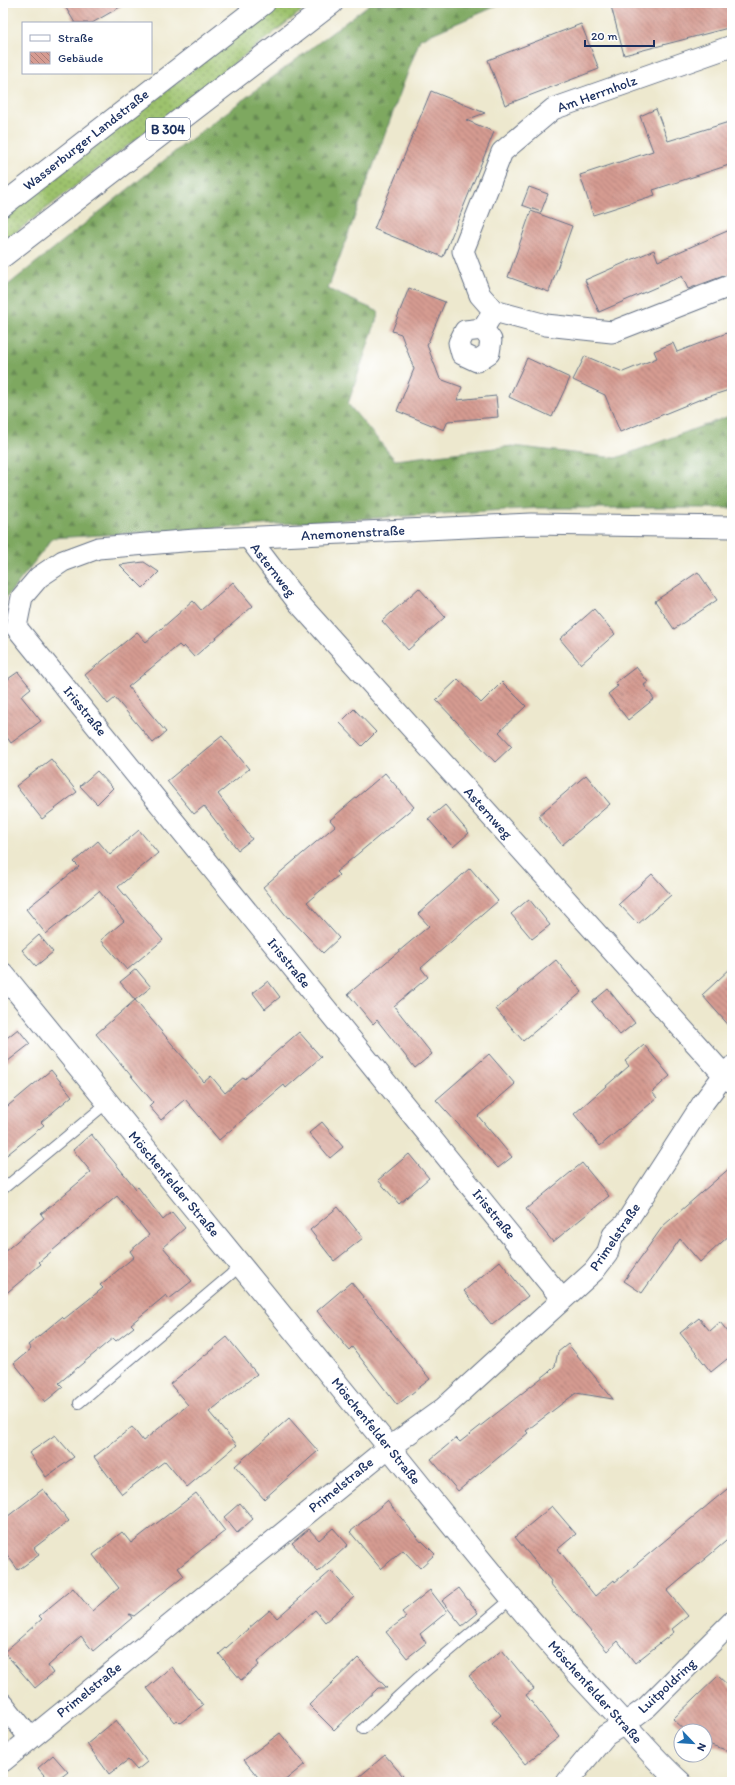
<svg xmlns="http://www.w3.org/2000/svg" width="735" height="1785" font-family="Itim,sans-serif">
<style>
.grass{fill:url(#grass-dots);stroke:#5c7866}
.forest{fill:url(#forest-firs);stroke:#4c6c5f}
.building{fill:url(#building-back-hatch)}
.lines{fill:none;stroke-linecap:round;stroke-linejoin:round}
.service-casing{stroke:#647085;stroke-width:12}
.minor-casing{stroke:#647085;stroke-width:23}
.tertiary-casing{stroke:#647085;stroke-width:24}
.primary-casing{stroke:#647085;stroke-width:24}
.service{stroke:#fff;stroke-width:10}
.minor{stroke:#fff;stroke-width:21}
.tertiary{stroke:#fff;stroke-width:22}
.primary{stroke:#fff;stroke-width:22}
.labels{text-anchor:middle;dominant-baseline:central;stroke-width:3.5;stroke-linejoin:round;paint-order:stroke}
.shield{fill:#fff;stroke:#5f6d8e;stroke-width:1}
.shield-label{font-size:13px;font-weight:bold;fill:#1b2f5e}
.street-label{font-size:14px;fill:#1b2f5e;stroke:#fff}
</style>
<defs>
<pattern id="grass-dots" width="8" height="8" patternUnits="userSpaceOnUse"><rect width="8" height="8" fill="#9dc26d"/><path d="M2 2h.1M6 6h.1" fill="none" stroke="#7f9e5d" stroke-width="1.8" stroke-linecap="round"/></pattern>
<pattern id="forest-firs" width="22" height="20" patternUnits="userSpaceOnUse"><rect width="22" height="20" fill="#7ea860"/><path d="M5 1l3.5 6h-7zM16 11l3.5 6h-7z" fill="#668952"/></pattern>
<pattern id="building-back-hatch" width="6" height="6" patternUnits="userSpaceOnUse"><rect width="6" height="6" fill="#d59b91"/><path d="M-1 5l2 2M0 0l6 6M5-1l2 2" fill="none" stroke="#ac7f7a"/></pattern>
</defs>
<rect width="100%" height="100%" fill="#fff"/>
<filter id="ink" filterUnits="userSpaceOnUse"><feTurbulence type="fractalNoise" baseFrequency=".025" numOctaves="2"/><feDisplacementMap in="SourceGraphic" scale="8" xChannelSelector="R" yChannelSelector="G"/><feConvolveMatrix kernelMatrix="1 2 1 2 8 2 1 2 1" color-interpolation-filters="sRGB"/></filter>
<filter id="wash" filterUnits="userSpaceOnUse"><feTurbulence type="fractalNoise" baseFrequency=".012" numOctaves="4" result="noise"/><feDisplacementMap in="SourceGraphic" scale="16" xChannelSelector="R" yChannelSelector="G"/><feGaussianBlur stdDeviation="0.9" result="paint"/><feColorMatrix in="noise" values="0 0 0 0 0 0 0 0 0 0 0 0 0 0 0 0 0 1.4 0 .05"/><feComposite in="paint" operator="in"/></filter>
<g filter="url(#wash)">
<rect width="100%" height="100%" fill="#ede8ce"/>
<polygon class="grass" points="279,3 312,3 3,242 3,217"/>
<polygon class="forest" points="371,3 504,3 420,39 328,289 379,312 348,404 395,460 512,446 616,458 732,415 732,508 537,508 53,538 3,602 3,289 182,146"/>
<g id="blocks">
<g class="building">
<polygon points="63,3 127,3 92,23 75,23"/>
<polygon points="623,3 732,3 732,27 624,55 611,6"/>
<polygon points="581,24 599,69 505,105 488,60"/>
<polygon points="431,91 485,113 466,120 494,132 443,257 374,229"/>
<polygon points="656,109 668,141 732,121 732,164 653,190 655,195 593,215 580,175 653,151 640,116"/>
<polygon points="529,187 548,194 541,212 522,205"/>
<polygon points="531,211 572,226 549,292 508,277"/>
<polygon points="732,229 732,273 688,289 682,276 599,312 585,280 654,250 658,261"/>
<polygon points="409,288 445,302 427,345 440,379 462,387 457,400 496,396 498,417 448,421 444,430 397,411 414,369 401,334 392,331"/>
<polygon points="732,331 732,389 701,399 620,432 605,395 573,380 585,356 623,372 657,358 654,351 673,343 677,352"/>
<polygon points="527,358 570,378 552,417 509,397"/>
<polygon points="144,562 159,572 143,588 120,565"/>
<polygon points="698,572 717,600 674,629 655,601"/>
<polygon points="233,582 253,606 194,657 184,646 182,648 179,645 128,687 166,732 153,743 115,698 108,704 85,675 137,632 146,642 193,601 201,610"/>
<polygon points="419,588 445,617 408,650 382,621"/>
<polygon points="594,609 615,634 581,664 560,639"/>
<polygon points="636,667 648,682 644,685 654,699 628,720 608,694 618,686 615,683"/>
<polygon points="3,672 8,679 18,672 31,688 21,696 41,721 11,743 3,732"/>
<polygon points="458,679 481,703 502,682 526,706 499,732 512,746 495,762 436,700"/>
<polygon points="354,709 376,732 362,746 340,723"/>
<polygon points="222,736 249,769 218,794 252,839 238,850 204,806 194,814 167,781"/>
<polygon points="51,759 77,792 42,819 16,786"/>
<polygon points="97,771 113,788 97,804 80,786"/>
<polygon points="385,773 414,807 336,872 339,875 307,902 339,938 323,953 289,917 288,918 263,887 335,826 330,820"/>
<polygon points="586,775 610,804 562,845 538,816"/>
<polygon points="445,805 469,833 453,847 428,819"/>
<polygon points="139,830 158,853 118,887 163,940 127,970 101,940 124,921 99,891 46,934 26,909 79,867 74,862 98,841 110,855"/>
<polygon points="470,868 498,901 421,968 428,977 394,1006 432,1054 415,1068 377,1020 373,1024 348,994 429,926 418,914"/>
<polygon points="652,874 671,895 638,924 619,904"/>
<polygon points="529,899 550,925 532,939 511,914"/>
<polygon points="39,935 53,952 36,966 22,950"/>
<polygon points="556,960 582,992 523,1041 496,1009"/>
<polygon points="732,967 732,1029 702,995"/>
<polygon points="136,969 151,987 135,1000 120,982"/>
<polygon points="268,981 280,997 265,1009 253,993"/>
<polygon points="608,989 635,1023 620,1035 592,1002"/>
<polygon points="135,1000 204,1082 211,1076 225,1093 244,1077 245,1079 299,1032 321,1057 286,1088 284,1085 219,1140 185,1099 161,1120 149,1106 153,1102 96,1034"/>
<polygon points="18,1029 30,1044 3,1065 3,1041"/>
<polygon points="644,1045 670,1076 652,1092 657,1098 600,1146 574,1114 629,1066 625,1061"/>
<polygon points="489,1054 515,1084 478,1116 512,1157 498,1168 436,1100"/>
<polygon points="51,1070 72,1096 41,1122 44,1125 3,1158 3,1110"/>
<polygon points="322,1122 343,1147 330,1158 309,1133"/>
<polygon points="91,1134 133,1185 136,1189 138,1187 163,1220 172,1212 185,1228 163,1247 192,1281 169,1299 166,1295 131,1324 134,1327 116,1341 113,1338 59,1383 63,1387 45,1402 14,1363 31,1349 28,1345 62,1317 64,1319 103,1288 100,1285 134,1257 130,1251 149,1235 117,1196 39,1262 41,1264 3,1296 3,1253 44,1218 41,1214 91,1172 73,1150"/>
<polygon points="409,1154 429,1178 399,1204 378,1180"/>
<polygon points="582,1163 609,1196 553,1242 526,1209"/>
<polygon points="732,1166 732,1233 700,1262 680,1239 642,1293 624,1281 663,1226"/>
<polygon points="338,1207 363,1238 334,1261 310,1230"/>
<polygon points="500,1261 528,1296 492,1325 464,1291"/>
<polygon points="351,1282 430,1379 397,1405 352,1347 349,1350 317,1311"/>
<polygon points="699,1318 710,1331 720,1322 732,1337 732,1355 711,1372 680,1333"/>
<polygon points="227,1337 257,1374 209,1412 237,1445 187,1487 165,1461 122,1494 94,1457 132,1427 143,1441 188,1405 170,1384"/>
<polygon points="568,1344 613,1399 576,1393 526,1431 528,1433 458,1491 431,1459 456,1438 460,1442 549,1372 555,1366 558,1352"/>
<polygon points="289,1418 318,1451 264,1499 235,1466"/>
<polygon points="55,1435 74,1457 46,1477 29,1453"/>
<polygon points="732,1485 732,1536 667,1591 688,1616 672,1629 674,1632 635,1663 618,1641 607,1651 550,1583 551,1581 515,1537 552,1506 576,1534 558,1549 595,1596 614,1580 615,1582"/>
<polygon points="43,1489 69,1521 34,1548 39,1555 18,1570 3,1549 3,1520"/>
<polygon points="196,1493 225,1531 178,1568 184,1576 134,1616 129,1614 132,1618 93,1651 81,1636 48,1666 53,1673 35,1688 4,1652 42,1619 39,1616 73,1588 92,1611 119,1588 93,1555 122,1532 131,1543"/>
<polygon points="387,1501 421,1542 422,1541 435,1554 420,1568 403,1550 381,1569 350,1532"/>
<polygon points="240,1503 253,1519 237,1533 224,1517"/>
<polygon points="333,1528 348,1545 318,1572 292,1543 309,1529 319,1540"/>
<polygon points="331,1571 354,1597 325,1622 315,1610 257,1662 259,1665 241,1680 219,1654 270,1610 277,1618"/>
<polygon points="459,1588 478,1613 462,1626 442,1601"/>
<polygon points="430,1590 447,1612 420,1634 426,1643 407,1658 386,1632 406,1617 402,1612"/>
<polygon points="502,1650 534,1689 526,1695 559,1737 525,1764 492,1723 501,1715 469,1676"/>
<polygon points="358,1658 387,1688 378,1688 334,1730 309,1705"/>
<polygon points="172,1667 203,1705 180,1723 177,1720 174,1722 147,1688"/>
<polygon points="718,1676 732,1689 732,1752 705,1743 705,1731 686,1731 673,1719"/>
<polygon points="116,1720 147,1762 137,1770 128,1760 109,1774 87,1744"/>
<polygon points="280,1733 305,1764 283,1782 262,1782 244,1760"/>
<polygon points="53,1755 68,1772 55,1782 50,1782 38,1768"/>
<polygon points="385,1755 408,1782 353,1782"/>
</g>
</g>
</g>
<g filter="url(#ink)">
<use href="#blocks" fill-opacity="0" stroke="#647085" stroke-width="1"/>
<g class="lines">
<g class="service-casing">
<g id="service">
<polyline points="3,1189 107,1103"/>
<polyline points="79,1403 230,1275 241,1264"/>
<polyline points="363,1729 419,1677 511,1599"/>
</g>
</g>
<g class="minor-casing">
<g id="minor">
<polyline points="732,46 553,109 502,152 463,251 480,295 494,311 546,325 612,332 732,285"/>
<polyline points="483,329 491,340 489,353 477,361 462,354 459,343 465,331 483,329 494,311"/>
<polyline points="249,538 297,601 724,1075 732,1082"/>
<polyline points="562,1299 16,627 22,597 39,577 63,561 98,548 195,540 531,524 732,527"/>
<polyline points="3,1704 30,1738"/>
<polyline points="3,1761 379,1455 444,1408 594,1271 607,1254 613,1235 625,1224 703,1103 724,1075 732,1067"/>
<polyline points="567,1782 606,1735 624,1724 647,1707 732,1622"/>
</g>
</g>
<g class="tertiary-casing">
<path id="tertiary" d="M3 974C130 1132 261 1288 388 1446 461 1536 531 1626 611 1709 634 1734 655 1760 680 1782"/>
</g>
<g class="primary-casing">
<g id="primary">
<polyline points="3,205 264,3"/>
<polyline points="3,256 332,3"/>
</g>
</g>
<use href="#service" class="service"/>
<use href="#minor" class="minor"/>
<use href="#tertiary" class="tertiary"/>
<use href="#primary" class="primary"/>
</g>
</g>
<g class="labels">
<rect class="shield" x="146" y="118" width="44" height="22" rx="3"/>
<g class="shield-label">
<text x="168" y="129">B 304</text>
</g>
<g class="street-label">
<text transform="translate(597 94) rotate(-20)">Am Herrnholz</text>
<text transform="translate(86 140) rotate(-38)">Wasserburger Landstraße</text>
<text transform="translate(353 533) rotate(-3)">Anemonenstraße</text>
<text transform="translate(273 570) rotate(52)">Asternweg</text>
<text transform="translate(85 711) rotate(51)">Irisstraße</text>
<text transform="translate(488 813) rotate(48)">Asternweg</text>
<text transform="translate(289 963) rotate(51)">Irisstraße</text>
<text transform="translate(174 1184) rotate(50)">Möschenfelder Straße</text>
<text transform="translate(494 1214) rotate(51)">Irisstraße</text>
<text transform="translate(615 1237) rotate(-56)">Primelstraße</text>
<text transform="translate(376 1431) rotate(51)">Möschenfelder Straße</text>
<text transform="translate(341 1485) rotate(-39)">Primelstraße</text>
<text transform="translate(667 1686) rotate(-43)">Luitpoldring</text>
<text transform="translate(89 1690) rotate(-39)">Primelstraße</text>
<text transform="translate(595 1692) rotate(48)">Möschenfelder Straße</text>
</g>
</g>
<rect width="735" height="1785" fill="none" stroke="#fff" stroke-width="16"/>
<rect x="22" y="22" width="130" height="52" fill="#ffffff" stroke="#a4acbf"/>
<rect x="30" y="35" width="20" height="6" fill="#ffffff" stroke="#a4acbf"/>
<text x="58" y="42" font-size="12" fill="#1b2f5e">Straße</text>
<rect x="30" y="52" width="20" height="12" fill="url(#building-back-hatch)" stroke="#a4acbf"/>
<text x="58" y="62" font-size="12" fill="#1b2f5e">Gebäude</text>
<g transform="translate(693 1743) rotate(115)"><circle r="19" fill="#ffffff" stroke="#a4acbf"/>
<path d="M0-3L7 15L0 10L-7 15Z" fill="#1f6fb2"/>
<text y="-6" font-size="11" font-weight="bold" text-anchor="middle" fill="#1b2f5e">N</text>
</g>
<path d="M585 40v6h69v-6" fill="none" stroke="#1b2f5e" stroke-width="2"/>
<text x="591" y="40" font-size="12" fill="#1b2f5e" stroke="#ffffff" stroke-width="3" paint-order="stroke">20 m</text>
</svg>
